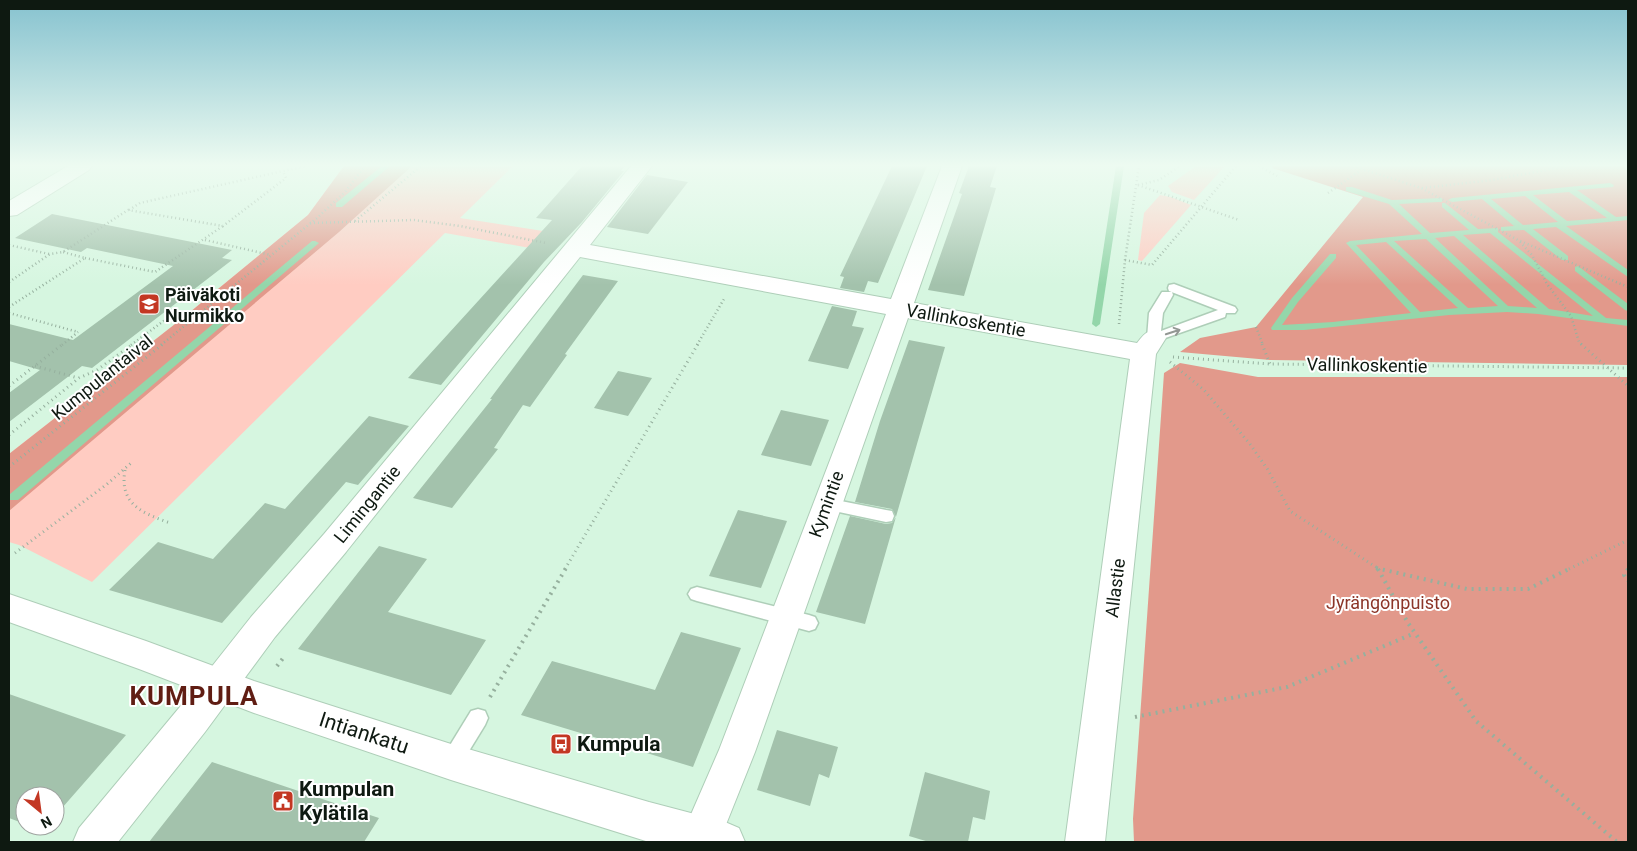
<svg xmlns="http://www.w3.org/2000/svg" width="1637" height="851" font-family="Roboto,sans-serif">
<style>
.green{fill:#ffccc2}
.forest{fill:#e2998b}
.lines{fill:none;stroke-linecap:round;stroke-linejoin:round}
.stream{fill:#94d6aa;fill-rule:evenodd}
.building{fill:#a3c2ac}
.service-casing{stroke:#aeceb8;stroke-width:3}
.minor-casing{stroke:#aeceb8;stroke-width:2}
.tertiary-casing{stroke:#aeceb8;stroke-width:2}
.path-far2{stroke:#96b09e;stroke-width:2.5;stroke-dasharray:1 3;stroke-linecap:butt}
.path-far1{stroke:#96b09e;stroke-width:3;stroke-dasharray:1 4;stroke-linecap:butt}
.path{stroke:#96b09e;stroke-width:4;stroke-dasharray:2 5;stroke-linecap:butt}
.service{fill:#fff;fill-rule:evenodd}
.minor{fill:#fff;fill-rule:evenodd}
.tertiary{fill:#fff;fill-rule:evenodd}
.oneway{stroke:#939894}
.labels{text-anchor:middle;dominant-baseline:central;stroke-width:4;stroke-linejoin:round;paint-order:stroke}
.poi-label{font-size:18px;font-weight:bold;fill:#0e1911;stroke:#fff;text-anchor:start}
.street-label{font-size:18px;fill:#0e1911;stroke:#fff}
.park-label{font-size:18px;fill:#8c3528;stroke:#fff}
.near-street-label{font-size:21px;fill:#0e1911;stroke:#fff}
.near-poi-label{font-size:21px;font-weight:bold;fill:#0e1911;stroke:#fff;text-anchor:start}
.near-district-label{font-size:26px;font-weight:bold;letter-spacing:1px;fill:#601d13;stroke:#fff}
</style>
<rect width="100%" height="100%" fill="#d6f6e0"/>
<g class="green">
<polygon points="344,166 513,166 460,218 543,231 530,248 445,233 92,582 19,545 9,542 9,454 184,317 308,215"/>
<polygon points="1196,166 1225,166 1194,200 1172,192 1168,186"/>
<polygon points="1160,195 1171,197 1191,205 1142,261 1138,260 1144,213"/>
</g>
<g class="forest">
<polygon points="344,166 412,166 339,232 9,511 9,454 184,317 308,215"/>
<polygon points="1273,166 1625,166 1628,174 1628,365 1270,360 1180,352 1200,338 1256,327 1363,197 1272,168"/>
<polygon points="1180,363 1258,377 1628,377 1628,842 1134,842 1133,819 1164,373"/>
</g>
<g class="lines">
<g class="stream">
<polygon points="382,166 390,166 342,207 336,207 336,203"/>
<polygon points="1116,166 1124,166 1100,324 1096,327 1092,324"/>
<path d="M1610 183 1614 185 1613 187 1577 190 1616 217 1628 216V220L1566 226 1628 270V277L1556 227 1533 229 1568 256V260H1562L1524 230 1501 231V227L1514 226 1482 199 1452 202 1448 200 1452 198ZM1569 192 1607 218 1567 221 1533 195ZM1525 196 1558 222 1523 225 1491 199Z"/>
<path d="M1346 187H1352L1392 200 1442 198V202H1439L1399 204 1430 233 1469 230 1442 207V203H1445L1478 229 1498 228V232L1606 318 1628 320V326L1538 314 1507 312 1449 315 1304 330H1272L1271 328 1292 298 1330 254H1336V258L1298 302 1282 325 1333 322 1411 313 1346 243 1350 241 1422 234 1389 204 1346 191ZM1490 233 1593 316 1549 309 1463 235ZM1454 236 1537 308 1508 306 1435 238ZM1426 239 1498 306 1468 308 1394 241ZM1386 242 1458 308 1420 312 1356 245Z"/>
<polygon points="312,241 315,241 319,243 18,500 10,500 9,497 10,494"/>
<polygon points="1578,266 1628,304 1628,311 1625,310 1575,271 1575,267"/>
</g>
</g>
<g class="building">
<polygon points="582,166 625,166 621,171 624,171 582,222 544,262 441,385 408,378 552,220 536,218"/>
<polygon points="892,166 927,166 878,283 868,281 864,292 840,288 844,277 840,276"/>
<polygon points="969,166 997,166 990,187 996,188 964,296 928,290 962,194 959,193"/>
<polygon points="647,175 688,182 648,234 607,227"/>
<polygon points="52,214 232,250 222,258 232,260 92,368 82,366 9,422 9,393 40,370 9,361 9,324 73,340 173,266 87,248 81,252 15,238"/>
<polygon points="583,275 618,281 565,354 567,355 530,407 523,405 494,448 498,449 452,508 413,498 492,399 490,399"/>
<polygon points="832,306 857,311 852,326 864,328 848,369 808,361"/>
<polygon points="909,340 945,347 865,624 816,612 850,516 886,524 892,523 896,517 892,509 855,502 880,421"/>
<polygon points="618,371 652,378 628,416 594,408"/>
<polygon points="781,410 829,420 811,466 761,455"/>
<polygon points="369,416 409,426 358,485 346,482 222,623 109,590 158,542 213,559 265,503 285,509"/>
<polygon points="738,510 787,521 761,588 709,576"/>
<polygon points="379,546 427,559 388,612 486,640 451,695 298,649"/>
<polygon points="681,632 741,648 693,767 521,715 552,661 655,690"/>
<polygon points="9,694 126,735 55,816 55,796 25,796 25,824 9,818"/>
<polygon points="777,730 838,747 829,778 819,774 810,806 757,790"/>
<polygon points="212,762 352,809 379,818 364,842 149,842"/>
<polygon points="925,772 990,791 985,820 973,817 968,842 929,842 909,836"/>
</g>
<g class="lines">
<g class="service-casing">
<g id="service">
<polygon points="1174,284 1235,307 1237,310 1235,313 1226,313 1225,317 1154,342 1149,341 1147,338 1149,313 1162,292 1172,292 1173,295 1163,313 1161,331 1218,310 1169,291 1168,288 1169,285"/>
<polygon points="826,498 886,510 892,511 894,516 892,521 886,522 820,508 818,504 820,500"/>
<polygon points="697,587 809,615 815,617 818,623 815,629 809,631 697,601 691,599 688,594 691,589"/>
<polygon points="478,709 485,711 488,718 485,725 458,769 451,772 444,769 441,762 444,755 471,711"/>
</g>
</g>
<g class="minor-casing">
<g id="minor">
<polygon points="68,166 92,166 89,170 17,215 9,216 9,201"/>
<path d="M631 166H652L590 245 891 299 942 166H962L914 303 1137 343C1145 333 1149 328 1163 332L1166 338 1156 354 1105 842H1065L1130 359 908 318 755 752 719 842H679L719 750 886 314 580 257 346 552 275 637 205 732 118 842H73L79 828 179 708 251 617 324 534Z"/>
</g>
</g>
<g class="tertiary-casing">
<polygon id="tertiary" points="9,594 146,641 254,681 451,744 649,802 725,822 739,828 745,842 649,842 451,780 254,713 139,669 9,622"/>
</g>
<g class="path-far2">
<polyline points="1259,166 1277,176"/>
<polyline points="1353,166 1421,188 1518,240 1628,287"/>
<polyline points="1138,185 1239,220"/>
<polyline points="1138,185 1159,180 1180,166"/>
<polyline points="1422,188 1492,180 1568,166"/>
<polyline points="1328,193 1361,170"/>
<polyline points="129,210 140,203 283,171"/>
<polyline points="355,221 421,166"/>
<polyline points="310,223 414,220 460,226 546,243"/>
<polyline points="205,240 271,255"/>
<polyline points="1520,242 1532,255 1547,284 1571,316 1579,342 1582,345"/>
<polyline points="9,245 49,254"/>
<polyline points="85,258 155,272 223,226"/>
<polyline points="1125,260 1152,265 1236,166"/>
<polyline points="9,282 50,254 63,252 128,210 223,226 286,178 283,171 307,166"/>
<polyline points="9,307 85,258 63,252"/>
<polyline points="9,313 78,332"/>
<polyline points="1119,324 1125,260 1139,166"/>
<polyline points="1256,327 1263,345"/>
<polyline points="62,345 78,332"/>
<polyline points="131,345 173,314 193,319"/>
<polyline points="161,345 317,218 345,192 365,166"/>
<polyline points="697,345 724,299"/>
</g>
<g class="path-far1">
<polyline points="1262,344 1270,364"/>
<polyline points="1581,344 1628,386"/>
<polyline points="1173,357 1270,364 1628,368"/>
<polyline points="1170,362 1204,390 1250,444 1268,470 1290,511 1379,569"/>
<polyline points="35,366 78,378"/>
<polyline points="9,386 63,344"/>
<polyline points="9,435 79,378 97,370 133,344"/>
<polyline points="9,467 163,344"/>
<path d="M125 470C119 504 142 513 170 523"/>
<polyline points="15,553 106,485 131,463"/>
<polyline points="565,569 698,344"/>
<polyline points="1569,569 1628,540"/>
</g>
<g class="path">
<polyline points="1376,568 1467,589 1528,589 1571,568"/>
<polyline points="1378,569 1408,623 1476,721 1617,842"/>
<polyline points="1628,569 1624,575 1628,581"/>
<polyline points="277,666 284,657"/>
<polyline points="490,697 566,568"/>
<polyline points="1135,717 1287,687 1415,633"/>
</g>
<use href="#service" class="service"/>
<use href="#minor" class="minor"/>
<use href="#tertiary" class="tertiary"/>
</g>
<defs><path id="oneway-shaft" d="M-6 0H5M1.5-3L5.5 0L1.5 3" fill="none" stroke-width="1.6" stroke-linecap="round" stroke-linejoin="round" transform="scale(1.25)"/></defs>
<use class="oneway" href="#oneway-shaft" transform="translate(1173 332) rotate(-18)"/>
<linearGradient id="sky" x2="0" y2="1"><stop stop-color="#86c2cf"/><stop offset="0.58" stop-color="#edfbf1"/><stop offset="1" stop-color="#edfbf1" stop-opacity="0"/></linearGradient>
<rect width="1637" height="285" fill="url(#sky)"/>
<defs>
<g id="school-square" transform="scale(1.125)"><rect x="-9" y="-9" width="18" height="18" rx="4" fill="#c33723" stroke="#fff"/><path d="M0-5L7-2L0 1L-7-2ZM-4 1L0 2.5L4 1V4Q0 6-4 4Z" fill="#fff"/></g>
<g id="bus-square" transform="scale(1.125)"><rect x="-9" y="-9" width="18" height="18" rx="4" fill="#c33723" stroke="#fff"/><path d="M-5-6H5V4H4V6H2V4H-2V6H-4V4H-5ZM-3.5-4V0h7V-4ZM-3.5 1.2v1.5H-2V1.2ZM2 1.2v1.5H3.5V1.2Z" fill="#fff"/></g>
<g id="civic-square" transform="scale(1.125)"><rect x="-9" y="-9" width="18" height="18" rx="4" fill="#c33723" stroke="#fff"/><path d="M-.6-6.5H3V-4.5H.6V-3L4-1V1h2V6H-6V1h2V-1L-.6-3ZM-1.2 2.5V6h2.4V2.5Z" fill="#fff"/></g>
</defs>
<g fill-rule="evenodd">
<use href="#school-square" x="149" y="304"/>
<use href="#bus-square" x="561" y="744"/>
<use href="#civic-square" x="283" y="801"/>
</g>
<g class="labels">
<g class="poi-label">
<text x="165" y="294">Päiväkoti<tspan x="165" dy="21">Nurmikko</tspan></text>
</g>
<g class="street-label">
<text transform="translate(966 320) rotate(10)">Vallinkoskentie</text>
<text transform="translate(1367 365) rotate(1)">Vallinkoskentie</text>
<text transform="translate(102 377) rotate(-39)">Kumpulantaival</text>
<text transform="translate(367 504) rotate(-51)">Limingantie</text>
<text transform="translate(826 504) rotate(-70)">Kymintie</text>
<text transform="translate(1115 588) rotate(-83)">Allastie</text>
</g>
<g class="park-label">
<text x="1388" y="602">Jyrängönpuisto</text>
</g>
<g class="near-street-label">
<text transform="translate(364 733) rotate(18)">Intiankatu</text>
</g>
<g class="near-poi-label">
<text x="577" y="744">Kumpula</text>
<text x="299" y="789">Kumpulan<tspan x="299" dy="24">Kylätila</tspan></text>
</g>
<g class="near-district-label">
<text x="194" y="696">KUMPULA</text>
</g>
</g>
<rect width="1637" height="851" fill="none" stroke="#0e1911" stroke-width="20"/>
<g transform="translate(40 811) rotate(151)"><circle r="24" fill="#ffffff" stroke="#9fa3a0"/>
<path d="M0-4L9 19L0 12L-9 19Z" fill="#c33723"/>
<text y="-8" font-size="14" font-weight="bold" text-anchor="middle" fill="#0e1911">N</text>
</g>
</svg>
